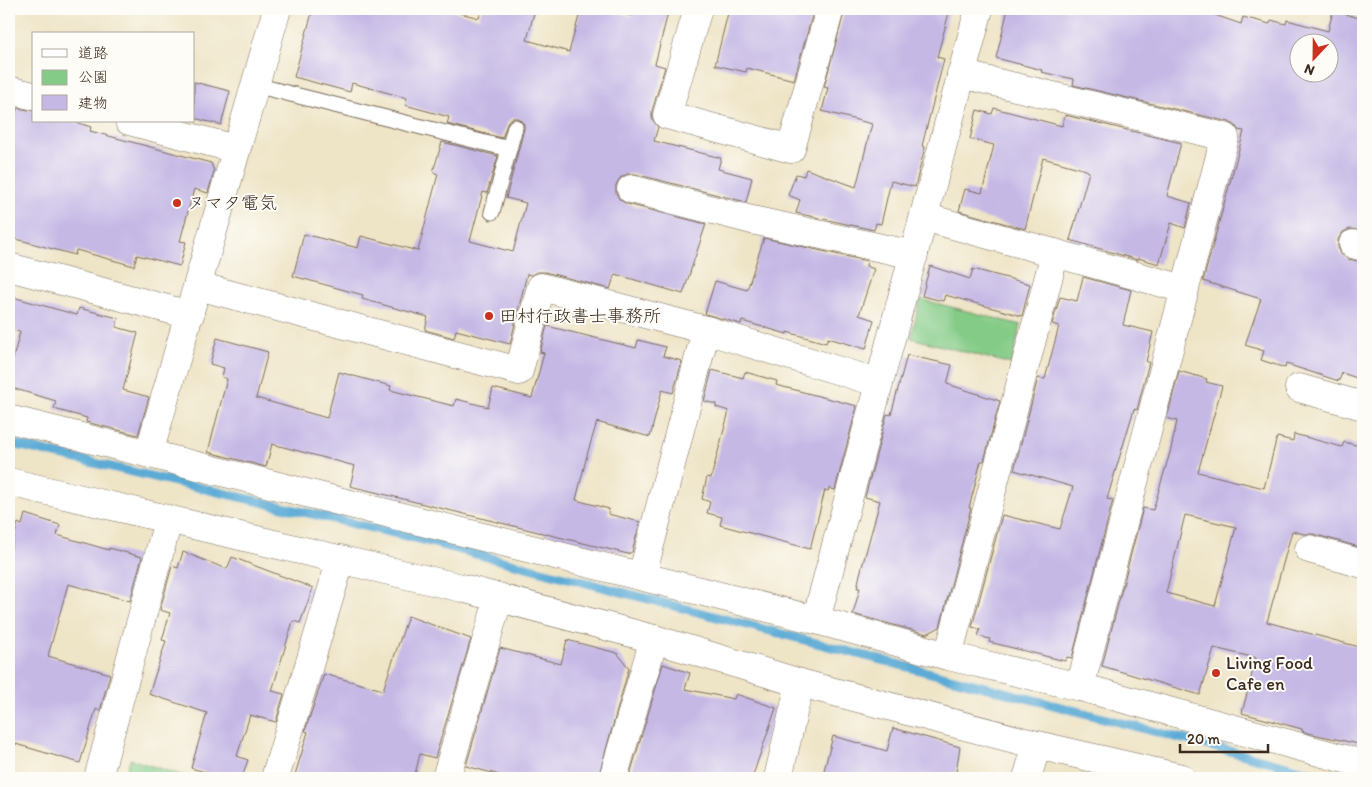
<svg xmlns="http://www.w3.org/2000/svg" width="1372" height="787" font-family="Itim,'Klee One',sans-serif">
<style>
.green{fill:#83cb86;stroke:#5f7a52}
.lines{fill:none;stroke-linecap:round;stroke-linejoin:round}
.stream{stroke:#5cabd6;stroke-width:9}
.building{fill:#c5b8e5;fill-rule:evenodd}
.service-casing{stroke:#7a6b59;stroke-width:17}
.minor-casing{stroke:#7a6b59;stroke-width:29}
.service{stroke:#fff;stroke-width:15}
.minor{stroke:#fff;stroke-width:28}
.poi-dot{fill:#c8321e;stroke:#fdfcf7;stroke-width:2}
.labels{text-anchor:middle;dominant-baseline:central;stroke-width:4;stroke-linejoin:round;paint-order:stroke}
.poi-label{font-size:18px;fill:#3b2a1e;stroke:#fdfcf7;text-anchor:start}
</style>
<rect width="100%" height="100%" fill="#fdfcf7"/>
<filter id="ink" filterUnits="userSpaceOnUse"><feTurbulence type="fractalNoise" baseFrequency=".02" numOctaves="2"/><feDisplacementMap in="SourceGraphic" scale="10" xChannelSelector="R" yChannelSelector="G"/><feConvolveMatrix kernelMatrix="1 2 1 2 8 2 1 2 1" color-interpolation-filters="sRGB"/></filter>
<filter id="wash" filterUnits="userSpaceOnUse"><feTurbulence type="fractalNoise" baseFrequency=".0096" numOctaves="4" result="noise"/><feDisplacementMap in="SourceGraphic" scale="20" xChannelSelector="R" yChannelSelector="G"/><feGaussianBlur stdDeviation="1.12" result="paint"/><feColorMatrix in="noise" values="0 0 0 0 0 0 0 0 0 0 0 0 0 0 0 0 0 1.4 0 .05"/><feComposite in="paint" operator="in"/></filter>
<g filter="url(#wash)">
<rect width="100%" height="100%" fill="#eee4c6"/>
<g class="green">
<polygon points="920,299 1021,325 1011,364 911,338"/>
<polygon points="130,759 190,778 124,778"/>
</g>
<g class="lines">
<polyline class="stream" points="9,443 415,538 1332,778"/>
</g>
<g id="blocks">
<g class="building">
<polygon points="313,9 445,9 479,18 482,9 535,9 527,40 569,52 581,9 604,9 632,16 634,9 669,9 655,64 665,67 652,111 652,119 658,127 654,141 721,158 718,169 752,178 746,202 635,174 627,174 620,178 616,185 616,193 620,200 627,204 706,224 683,294 615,274 610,289 545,272 537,272 531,275 527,274 510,344 456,330 454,338 425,330 428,317 362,299 363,295 293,276 304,234 358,248 361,236 418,251 438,174 433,172 442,142 498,156 487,193 483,192 470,241 513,252 526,203 506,198 524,129 524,124 518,118 512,118 508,121 502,138 447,124 449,117 405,105 407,98 352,83 350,92 294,77"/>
<polygon points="729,9 814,9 794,80 747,68 746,72 715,65"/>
<polygon points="845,9 950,9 937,57 944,59 922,146 925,147 915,187 891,181 881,224 876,223 874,230 796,213 800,200 788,195 796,174 804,176 806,169 856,187 872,124 822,111 828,88 824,87"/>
<path d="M1008 9H1206L1212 14 1241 24 1243 17 1270 24 1271 20 1286 24 1287 20 1328 31 1333 11 1363 19V231L1350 229 1343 232 1338 239V247L1341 254 1348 259 1363 262V380L1342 373 1339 381 1286 364 1285 368 1261 360 1264 351 1245 345 1261 299 1203 281 1244 131 1238 130 1235 125 1229 122 1073 85 1074 79 1041 72 1042 70 996 58ZM1300 42H1330V72H1300Z"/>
<polygon points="194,82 230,91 221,125 194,118"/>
<polygon points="17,108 34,111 34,121 72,121 91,127 90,131 211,163 214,171 208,193 194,189 180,241 186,242 180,266 137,255 134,266 76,250 75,255 9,237 9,140"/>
<polygon points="994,108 1062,126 1065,115 1181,143 1167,196 1191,203 1185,228 1171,223 1159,264 1138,258 1138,260 1070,240 1089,172 1086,170 1043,158 1025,229 959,211 965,189 982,193 994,145 970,139 977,110 992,114"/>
<polygon points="764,238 867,261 866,266 874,269 859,315 874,320 866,349 828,338 826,343 787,332 787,334 742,321 741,324 705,314 715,281 747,290"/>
<polygon points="930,266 970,279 973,269 1030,284 1022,316 945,295 943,301 922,296"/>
<polygon points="1083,277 1131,290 1123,325 1153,332 1146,362 1149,362 1137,410 1134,409 1107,499 1113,500 1072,658 1067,657 1065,661 989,642 990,639 978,636 980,629 972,627 1002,515 1060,529 1073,487 1014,470 1038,378 1045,379 1059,326 1052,324 1060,297 1077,301"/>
<polygon points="9,296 77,315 79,308 118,318 116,327 138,333 123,390 149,397 138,435 86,422 87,418 54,409 56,401 12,388 15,380 9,379 9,374 20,332 9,329"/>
<polygon points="547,326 636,348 638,340 666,347 663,356 682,361 673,393 662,390 650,437 597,422 587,455 576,500 609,509 608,514 640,522 632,552 628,554 350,486 355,466 272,444 266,467 208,452 227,379 222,377 224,368 210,364 217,338 268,352 256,398 327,418 339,372 391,386 390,390 454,406 456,399 488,407 493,388 532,398 544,353 540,352"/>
<polygon points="907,355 952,365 947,384 1000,401 984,461 981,461 969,508 971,508 940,627 927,634 853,614 860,588 857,588 860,574 880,501 865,497 887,414 891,415"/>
<polygon points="712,370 743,378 745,372 777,381 776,385 857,406 835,490 829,488 828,491 825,490 810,549 720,525 722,517 707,513 710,502 702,499 707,477 711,478 729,411 716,407 716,404 704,401"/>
<path d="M1179 371 1207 379 1206 382 1222 386 1198 472 1264 488 1277 437 1293 441 1294 434 1342 447 1344 442 1363 447V548L1313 534H1304L1292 531 1267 622 1363 648V745L1308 733 1302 731V729L1242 713 1256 658 1214 648 1200 695 1102 666 1143 508 1153 510 1171 449 1177 421 1167 418ZM1185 515 1236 527 1215 606 1166 593Z"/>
<polygon points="25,514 60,525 57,535 109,550 109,548 142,557 130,601 68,584 48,656 110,674 100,711 96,709 80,763 9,742 9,555 18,523 22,525"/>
<polygon points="183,552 227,569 232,557 313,588 300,623 293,621 272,691 284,694 276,722 250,715 237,756 248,760 242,778 225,778 191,768 207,713 149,694 166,641 162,640 170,613 160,610 172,566 178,568"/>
<polygon points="408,616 471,639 435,758 420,754 414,778 294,778 308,732 305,731 324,674 383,690"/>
<polygon points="567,640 617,653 629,668 598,778 511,778 466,766 500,648 561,664"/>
<polygon points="663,664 690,673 685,689 734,699 736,694 776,708 752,778 629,778"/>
<polygon points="893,728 960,747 955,778 822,778 833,736 887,751"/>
</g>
</g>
</g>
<g filter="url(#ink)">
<use href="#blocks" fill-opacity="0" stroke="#7a6b59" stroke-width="1"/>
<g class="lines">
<g class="service-casing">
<g id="service">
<polyline points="255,85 509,149"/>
<polyline points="492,212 515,127"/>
</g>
</g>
<g class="minor-casing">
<g id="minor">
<polyline points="698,9 667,115 791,149 830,9"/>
<polyline points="961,74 1225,137 1080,687"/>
<polyline points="9,90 34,96"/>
<polyline points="129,121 236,149"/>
<polyline points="631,189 752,220 914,255"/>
<polyline points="924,217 1184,289"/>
<polyline points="1353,244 1363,247"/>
<polyline points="9,267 190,315"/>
<polyline points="198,286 519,371 541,287 706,330 879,383"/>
<polyline points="1299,388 1363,406"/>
<polyline points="9,419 816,620 948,656 1080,687 1363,764"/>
<polyline points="149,453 277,9"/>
<polyline points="9,482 462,588 654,639 800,683 1037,745 1181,778"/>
<polyline points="1309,549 1363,564"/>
<polyline points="642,576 706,330"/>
<polyline points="816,620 979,9"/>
<polyline points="948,656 1055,253"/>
<polyline points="98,778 168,521"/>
<polyline points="275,778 341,559"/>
<polyline points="446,778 499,597"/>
<polyline points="613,778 654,639"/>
<polyline points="778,778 800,683"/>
<polyline points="1027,778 1037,745"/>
</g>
</g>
<use href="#service" class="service"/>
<use href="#minor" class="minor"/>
</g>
</g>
<g class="poi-dot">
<circle cx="177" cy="203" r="5"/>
<circle cx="489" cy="316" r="5"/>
<circle cx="1216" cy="673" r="5"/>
</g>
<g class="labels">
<g class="poi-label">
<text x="187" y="203">ヌマタ電気</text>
<text x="499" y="316">田村行政書士事務所</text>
<text x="1226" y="663">Living Food<tspan x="1226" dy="21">Cafe en</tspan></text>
</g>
</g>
<rect width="1372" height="787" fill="none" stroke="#fdfcf7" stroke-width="30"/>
<rect x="32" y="32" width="162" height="90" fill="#fdfcf7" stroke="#afa8a0"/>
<rect x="42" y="49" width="25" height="8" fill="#ffffff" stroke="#afa8a0"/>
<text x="78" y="58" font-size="15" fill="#3b2a1e">道路</text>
<rect x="42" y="70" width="25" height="15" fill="#83cb86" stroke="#afa8a0"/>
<text x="78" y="82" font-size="15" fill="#3b2a1e">公園</text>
<rect x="42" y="95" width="25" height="15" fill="#c5b8e5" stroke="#afa8a0"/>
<text x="78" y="108" font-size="15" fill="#3b2a1e">建物</text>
<g transform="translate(1314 58) rotate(202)"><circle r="24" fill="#fdfcf7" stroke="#afa8a0"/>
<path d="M0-4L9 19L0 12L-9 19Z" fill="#c8321e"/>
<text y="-8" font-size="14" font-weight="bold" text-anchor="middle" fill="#3b2a1e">N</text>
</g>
<path d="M1180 744v8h88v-8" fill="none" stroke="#3b2a1e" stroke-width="2.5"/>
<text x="1187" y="744" font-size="15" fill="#3b2a1e" stroke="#fdfcf7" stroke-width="4" paint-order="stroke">20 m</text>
</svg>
